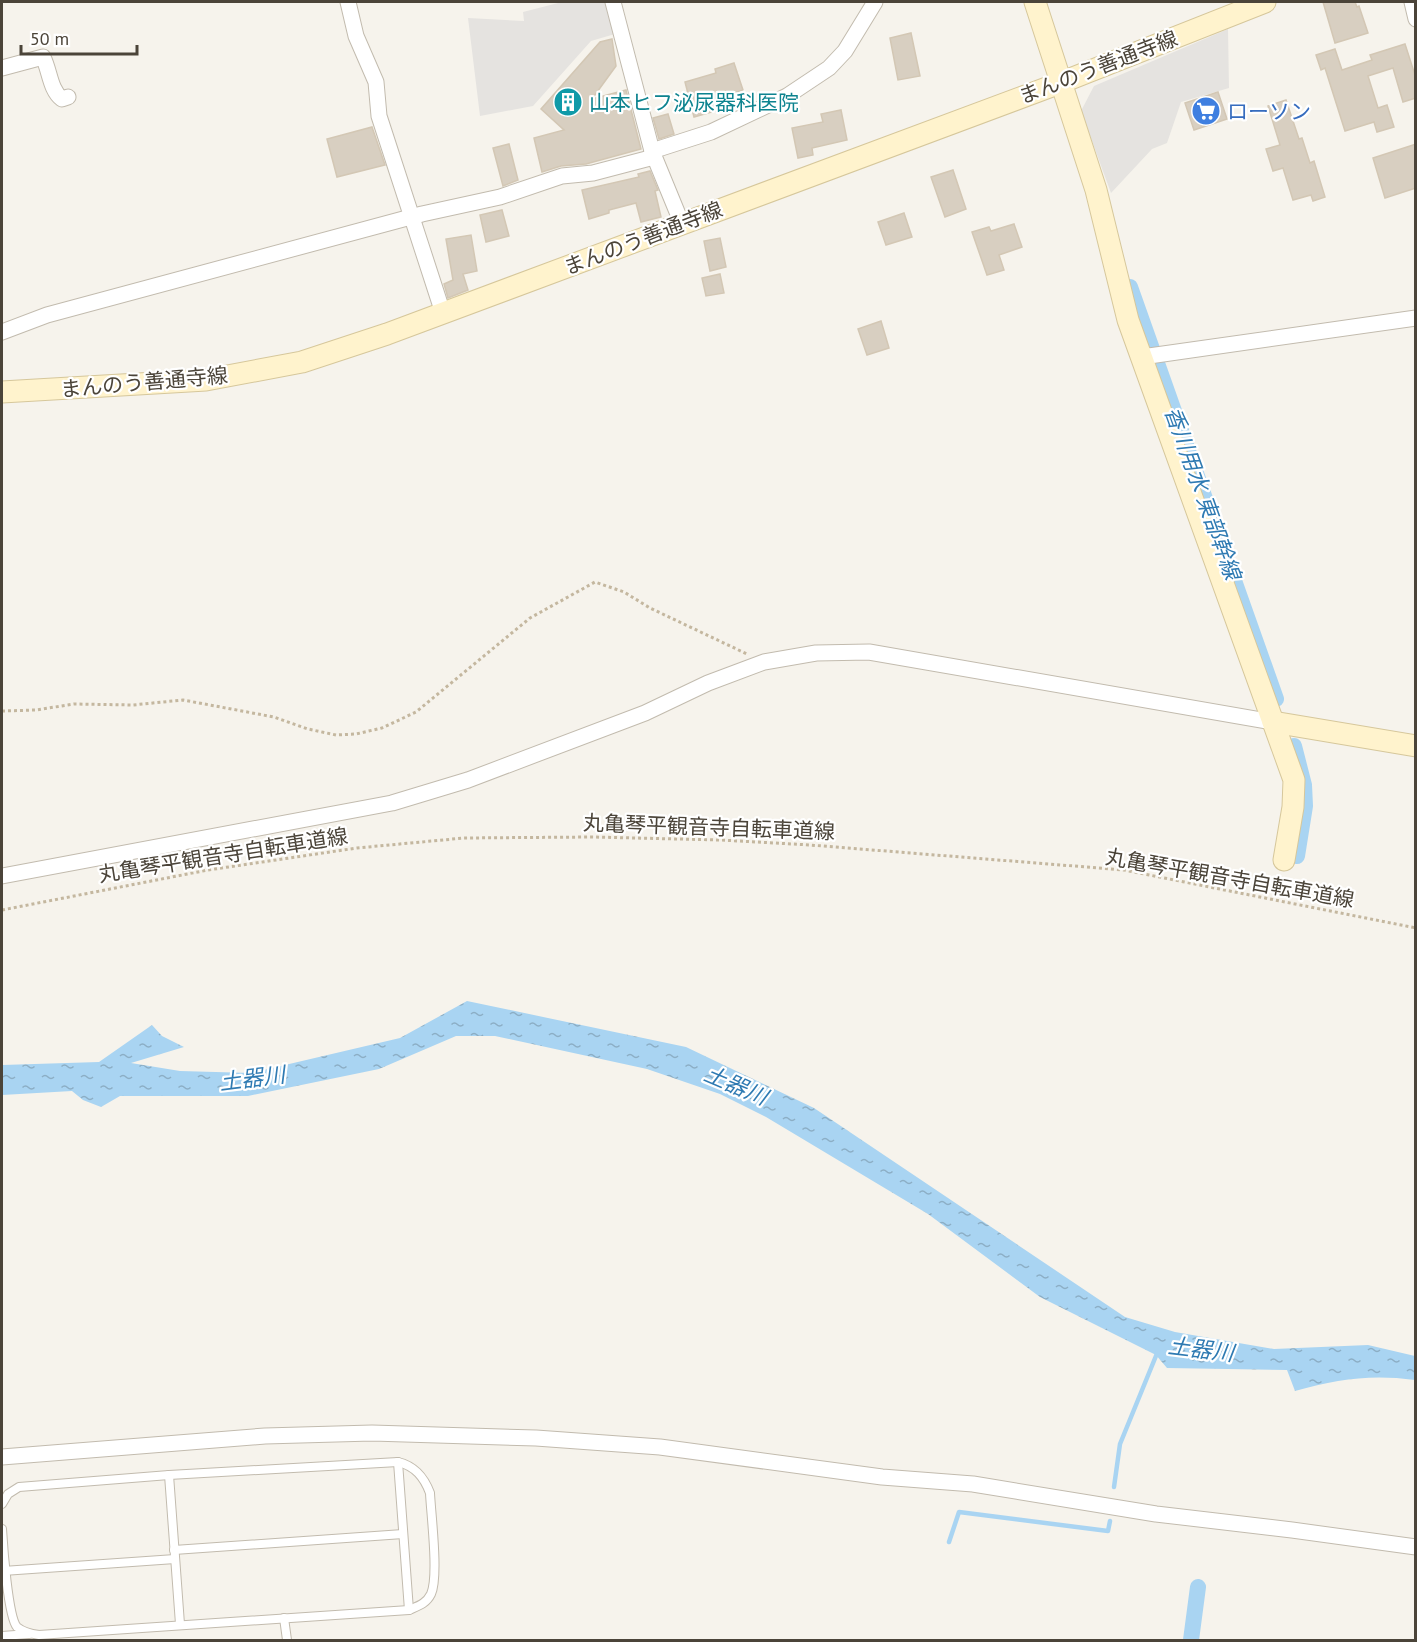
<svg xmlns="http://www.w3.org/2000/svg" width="1417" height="1642" font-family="'PT Sans','Noto Sans JP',sans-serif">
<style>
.parking{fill:#e5e3e0}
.water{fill:url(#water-ripples)}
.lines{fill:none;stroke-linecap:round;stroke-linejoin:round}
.stream{stroke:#a9d4f2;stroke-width:4.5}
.canal{stroke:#a9d4f2;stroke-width:16}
.building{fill:#d8cfc1;stroke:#d3c7b4;stroke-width:1.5}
.lane-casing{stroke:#c2bbae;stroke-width:10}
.street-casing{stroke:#c2bbae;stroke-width:17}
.secondary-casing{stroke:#d6c79b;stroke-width:23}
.path{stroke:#c4b79f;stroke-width:3;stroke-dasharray:3 3;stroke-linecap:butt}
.lane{stroke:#fff;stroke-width:8}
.street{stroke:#fff;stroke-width:15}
.secondary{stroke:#fff3cd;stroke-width:21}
.labels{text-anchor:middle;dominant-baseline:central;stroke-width:4.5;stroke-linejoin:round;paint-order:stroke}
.street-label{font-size:21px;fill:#4b4439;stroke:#fff}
.culture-label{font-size:21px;fill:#0d838f;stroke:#fff;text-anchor:start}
.shop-label{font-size:21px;fill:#366cbe;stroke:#fff;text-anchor:start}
.water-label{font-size:22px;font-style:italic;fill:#2e7ab2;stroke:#fff}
</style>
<defs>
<pattern id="water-ripples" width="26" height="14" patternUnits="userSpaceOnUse" patternTransform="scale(1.5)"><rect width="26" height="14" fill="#a9d4f2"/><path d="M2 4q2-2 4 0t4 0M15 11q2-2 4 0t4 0" fill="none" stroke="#8caec5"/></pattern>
</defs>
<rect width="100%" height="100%" fill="#f6f3ec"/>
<g class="parking">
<polygon points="562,2 607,2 615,34 591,41 533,106 480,116 468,18 524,21 523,12"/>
<polygon points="1228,29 1229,88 1181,102 1167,143 1152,149 1111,193 1081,111 1094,86"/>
</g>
<path class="water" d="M467 1001 686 1047 814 1108 1125 1317 1175 1332 1274 1349 1368 1345 1415 1356V1380C1371 1374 1338 1379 1295 1391L1287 1370 1167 1368 1156 1355 1040 1297 928 1214 766 1117 720 1094 647 1069 495 1036H456L379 1069 248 1096H120L101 1107 83 1100 72 1091 2 1095V1065L99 1062 152 1025 162 1036 184 1047 131 1063 180 1071 251 1073 400 1038Z"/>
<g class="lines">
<g class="stream">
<polyline points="1114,1487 1120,1444 1158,1351"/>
<polyline points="949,1542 959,1512 1108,1531 1110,1521"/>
</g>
<g class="canal">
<polyline points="1130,287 1276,699"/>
<polyline points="1294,746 1304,785 1305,806 1297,856"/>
<polyline points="1191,1640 1198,1587"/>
</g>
</g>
<g class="building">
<polygon points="1323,2 1355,2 1357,7 1359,6 1368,33 1335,43"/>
<polygon points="911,33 920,76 898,80 890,38"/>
<polygon points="612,39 616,66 592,99 626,90 641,149 586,164 561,166 542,172 534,138 564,130 541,109 600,42"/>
<polygon points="1405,44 1416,78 1416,98 1403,102 1393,68 1368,76 1378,108 1387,105 1394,127 1377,132 1374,122 1345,131 1325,68 1321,70 1316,55 1335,49 1342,70 1372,60 1370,55"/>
<polygon points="734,63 743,90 712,100 715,111 694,117 685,82 716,73 715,69"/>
<polygon points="1218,92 1227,119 1194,130 1185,103"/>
<polygon points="1286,100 1299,139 1302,138 1310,163 1314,161 1325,197 1313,201 1311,195 1293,200 1283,168 1273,171 1266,149 1280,145 1268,106"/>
<polygon points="841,110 847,140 812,148 813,155 798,158 792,128 823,122 821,114"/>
<polygon points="668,114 674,134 659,139 653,118"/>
<polygon points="372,127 385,165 337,177 327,139"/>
<polygon points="509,144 518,180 503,186 493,148"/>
<polygon points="1416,144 1416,188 1385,198 1373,158"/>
<polygon points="953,170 966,209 945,217 931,177"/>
<polygon points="650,171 658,190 655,191 661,217 641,222 636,203 609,210 609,213 589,219 582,190 639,177 638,174"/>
<polygon points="502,210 509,236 486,242 480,215"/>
<polygon points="904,213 912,237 886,245 878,222"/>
<polygon points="1014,224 1022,247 999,255 1004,270 987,275 972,232 989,227 991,231"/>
<polygon points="471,235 477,271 463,274 468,290 448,298 444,284 453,280 446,239"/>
<polygon points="720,238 726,267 710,271 704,241"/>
<polygon points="720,274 724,293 706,296 702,278"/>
<polygon points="881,321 889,348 867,355 858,329"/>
</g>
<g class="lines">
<g class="lane-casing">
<g id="lane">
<polyline points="398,1462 409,1610"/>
<polyline points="169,1475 180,1624"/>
<path d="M2 1504 8 1494 19 1487 169 1475 398 1462C415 1466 424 1477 430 1493 431 1515 439 1576 431 1594 426 1604 418 1606 409 1610L39 1635C32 1634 23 1632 17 1627 8 1617 3 1546 2 1529"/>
<polyline points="174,1550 403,1534"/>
<polyline points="3,1571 175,1559"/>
<polyline points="284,1618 287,1640"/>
<polyline points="2,1636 29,1634"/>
</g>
</g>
<g class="street-casing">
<g id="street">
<polyline points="348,2 356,36 376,82 379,116 443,313"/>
<polyline points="613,2 652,151 682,224"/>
<polyline points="1412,2 1416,19"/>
<path d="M2 68 43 57C50 71 50 90 62 99L68 97"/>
<polyline points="652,151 711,132 787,96 829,68 845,51 875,2"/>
<polyline points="2,332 47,315 422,214 500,197 562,176 593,173 654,157"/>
<polyline points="1142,357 1416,318"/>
<polyline points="2,876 392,803 468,780 645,713 708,683 764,662 816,653 869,652 1273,722"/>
<polyline points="2,1457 265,1436 372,1433 536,1438 660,1447 882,1477 973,1484 1156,1514 1292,1530 1416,1547"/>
</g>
</g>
<g class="secondary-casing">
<g id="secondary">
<polyline points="1035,2 1096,190 1128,320 1294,780 1293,807 1284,860"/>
<polyline points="2,392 206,380 302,362 387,334 1060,83 1265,2"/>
<polyline points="1273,722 1416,746"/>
</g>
</g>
<g class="path">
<polyline points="2,711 36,710 74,704 133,705 183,700 274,717 308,729 336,735 356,734 382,728 416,712 530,618 595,582 624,592 650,608 747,654"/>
<polyline points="2,910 208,870 357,848 464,838 592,837 721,840 810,845 1124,870 1416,928"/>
</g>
<use href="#lane" class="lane"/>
<use href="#street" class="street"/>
<use href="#secondary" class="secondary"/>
</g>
<defs>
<g id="building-disc" transform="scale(1.5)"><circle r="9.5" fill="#0f9aa8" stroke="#fff"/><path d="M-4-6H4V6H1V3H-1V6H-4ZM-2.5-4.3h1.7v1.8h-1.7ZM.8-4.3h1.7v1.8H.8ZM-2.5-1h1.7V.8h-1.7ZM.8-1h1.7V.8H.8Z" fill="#fff"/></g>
<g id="supermarket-disc" transform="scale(1.5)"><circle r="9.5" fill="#3f7fe0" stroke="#fff"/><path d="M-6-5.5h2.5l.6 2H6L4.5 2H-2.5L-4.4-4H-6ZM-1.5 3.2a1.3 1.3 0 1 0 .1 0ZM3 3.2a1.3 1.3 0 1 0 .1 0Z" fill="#fff"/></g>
</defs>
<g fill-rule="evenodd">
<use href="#building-disc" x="568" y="102"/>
<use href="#supermarket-disc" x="1206" y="111"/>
</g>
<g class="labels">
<g class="street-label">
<text transform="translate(1098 67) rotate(-21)">まんのう善通寺線</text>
<text transform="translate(643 238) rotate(-21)">まんのう善通寺線</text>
<text transform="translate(144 382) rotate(-5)">まんのう善通寺線</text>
<text transform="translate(709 827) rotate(2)">丸亀琴平観音寺自転車道線</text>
<text transform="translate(223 855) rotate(-9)">丸亀琴平観音寺自転車道線</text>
<text transform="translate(1230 878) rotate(10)">丸亀琴平観音寺自転車道線</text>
</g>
<g class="culture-label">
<text x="589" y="102">山本ヒフ泌尿器科医院</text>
</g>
<g class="shop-label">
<text x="1227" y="111">ローソン</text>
</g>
<g class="water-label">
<text transform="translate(1203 493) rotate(70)">香川用水 東部幹線</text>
<text transform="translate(252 1078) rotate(-7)">土器川</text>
<text transform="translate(736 1085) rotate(23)">土器川</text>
<text transform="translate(1201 1349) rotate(7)">土器川</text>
</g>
</g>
<rect width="1417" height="1642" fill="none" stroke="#4b4439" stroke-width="6"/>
<path d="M21 45v9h116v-9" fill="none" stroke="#4b4439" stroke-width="3"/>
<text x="30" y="45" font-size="18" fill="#4b4439" stroke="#ffffff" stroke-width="4.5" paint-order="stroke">50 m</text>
</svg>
